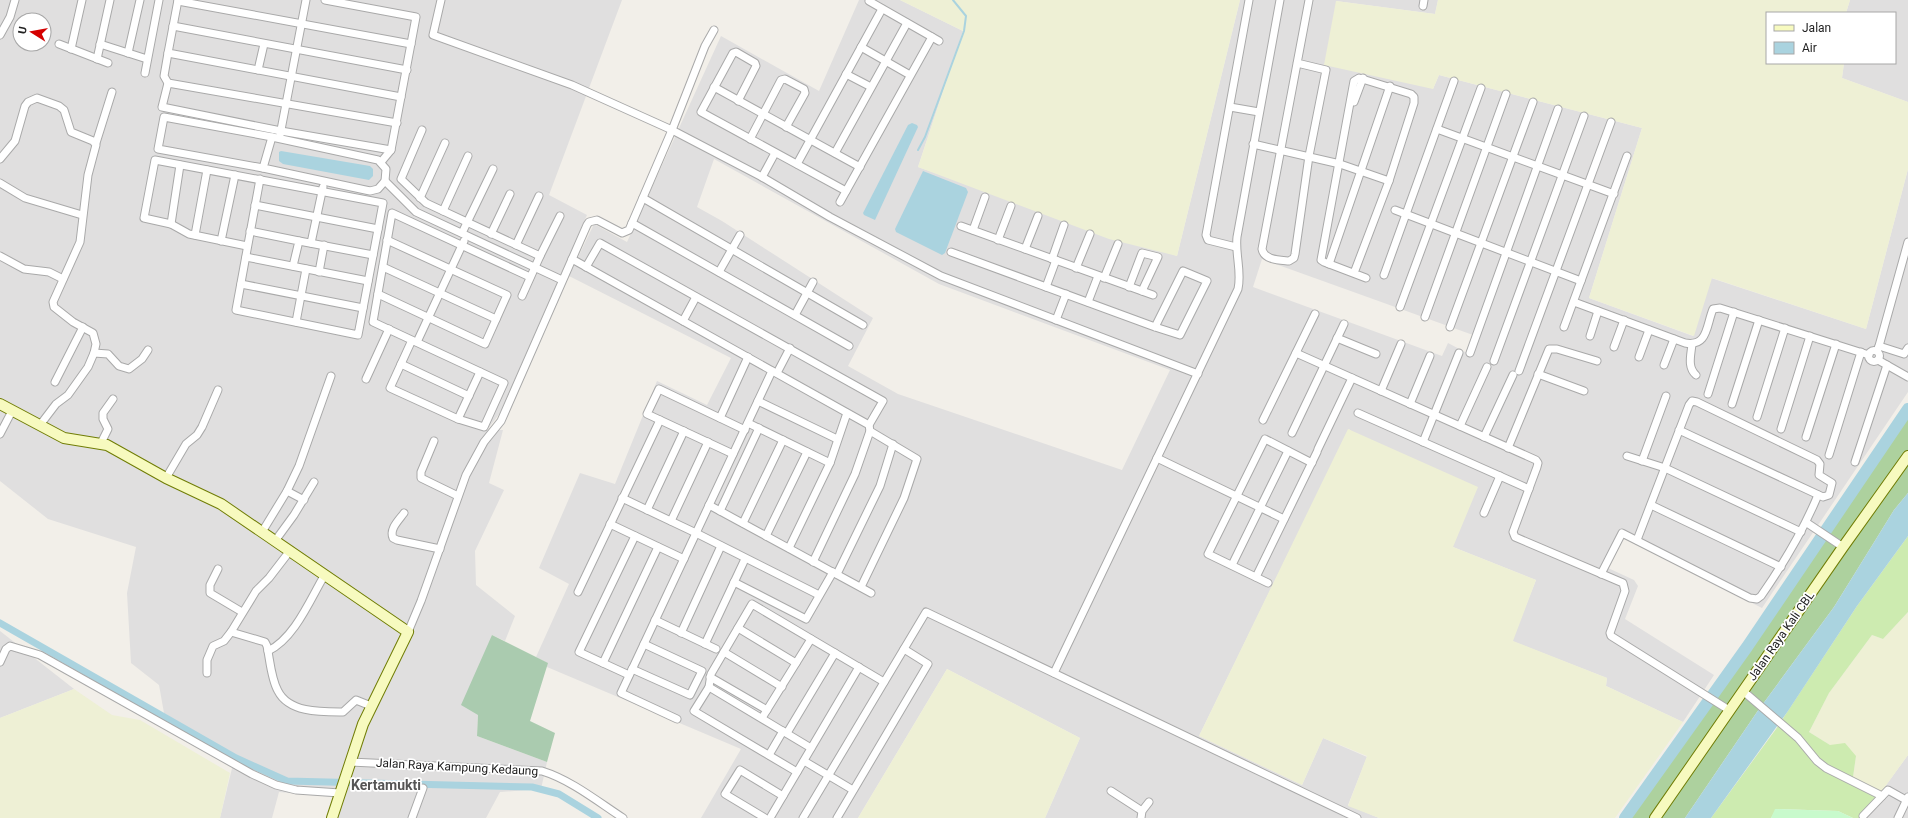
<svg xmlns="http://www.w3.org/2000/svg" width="1908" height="818" font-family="Roboto,sans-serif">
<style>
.residential{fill:#e0dfdf;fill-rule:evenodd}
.farmland{fill:#eef0d5}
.grass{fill:#cdebb0}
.forest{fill:#add19e}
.cemetery{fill:#aacbaf}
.park{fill:#c8facc}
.water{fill:#aad3df}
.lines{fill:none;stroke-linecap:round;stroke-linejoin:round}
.stream{stroke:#aad3df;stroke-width:2}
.canal{stroke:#aad3df;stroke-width:7}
.river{stroke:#aad3df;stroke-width:12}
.minor-casing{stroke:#a9a9a9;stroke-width:9}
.secondary-casing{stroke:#707d05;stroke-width:12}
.minor{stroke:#fff;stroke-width:7}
.secondary{stroke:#f7fabf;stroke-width:10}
.labels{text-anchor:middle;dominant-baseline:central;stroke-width:3.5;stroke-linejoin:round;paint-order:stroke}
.street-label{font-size:12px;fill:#222;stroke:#fff}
.quarter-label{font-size:14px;font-weight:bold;fill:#555;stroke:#fff}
</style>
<rect width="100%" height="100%" fill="#f2efe9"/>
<g class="residential">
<path d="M0 0H622L549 195 587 215 500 413 487 430H503L489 483 504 490 475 551 476 585 515 616 505 641 492 635 478 715 477 736 547 762 541 789 500 792 486 818H328L334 797 279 792 272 818H220L234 760 164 713 159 685 131 663 127 593 136 547 48 519 0 481ZM20 20H44V44H20Z"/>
<path d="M859 0H900L963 31 918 167 1177 256 1240 0H1438L1435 14 1336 1 1433 89 1439 75 1642 128 1589 298 1693 336 1711 278 1866 329 1908 169V392L1762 608 1621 537 1608 568 1634 580 1638 586 1625 619 1714 675 1683 722 1606 686 1607 678 1512 641 1536 580 1453 547 1349 429 1199 736 1302 785 1323 738 1367 757 1348 805 1379 818H1045L1080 738 947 669 858 818H701L741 749 547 667V663L536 657 569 584 539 568 580 473 615 484 657 381 707 405 731 358 569 276 594 224 627 242 721 36 819 91ZM714 159 939 284 1170 370 1122 470 898 394 848 366 873 318 722 221 697 207ZM1262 259 1473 335 1467 353 1448 343 1442 356 1253 287Z"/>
<polygon points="1850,0 1908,0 1908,102 1842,78 1844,63 1895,63 1895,13 1846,13"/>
<polygon points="0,631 74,689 0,718"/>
<polygon points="1908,755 1908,818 1859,818 1879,795"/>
</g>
<g class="farmland">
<polygon points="900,0 1240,0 1177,256 1109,239 918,167 963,31"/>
<polygon points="1438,0 1850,0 1846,13 1767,13 1767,63 1844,63 1842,78 1908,102 1908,169 1866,329 1712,278 1694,336 1589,298 1642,128 1439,75 1433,89 1324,65 1336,1 1435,14"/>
<polygon points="1348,429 1478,487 1453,547 1536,580 1513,641 1607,678 1606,686 1683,722 1615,818 1379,818 1348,806 1367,756 1323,738 1302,785 1199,736"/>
<polygon points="1908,612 1908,755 1879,795 1853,777 1856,756 1830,745 1809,732 1829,693 1872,635 1883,639"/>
<polygon points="947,669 1080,738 1045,818 858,818"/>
<polygon points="74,689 112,715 140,720 230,773 220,818 0,818 0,718"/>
</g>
<polygon class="grass" points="1908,536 1908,612 1883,639 1872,635 1829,693 1809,732 1830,745 1845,743 1856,756 1853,777 1879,795 1859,818 1853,818 1838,811 1776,809 1771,818 1711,818 1776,729 1857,606"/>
<polygon class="forest" points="1908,415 1908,493 1894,510 1834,607 1757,712 1685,818 1629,818"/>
<polygon class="cemetery" points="492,635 548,663 530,721 555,733 547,762 477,736 478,715 461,705"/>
<polygon class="park" points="1775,809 1838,811 1853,818 1771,818"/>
<g class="water">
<polygon points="912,123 917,125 918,127 875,220 864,215 863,213 908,125"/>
<polygon points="281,151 370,166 373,169 373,176 369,180 283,164 279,161 279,152"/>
<polygon points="923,171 966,188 968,192 945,253 942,255 896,232 895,229"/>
<polygon points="1908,493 1908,536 1857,606 1788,711 1711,818 1685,818 1757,712 1834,607 1894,510"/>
</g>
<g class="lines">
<polyline class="stream" points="918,150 925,137 964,31 966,16 953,0"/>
<polyline class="canal" points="0,623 236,758 287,781 532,787 559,794 598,818"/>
<polyline class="river" points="1625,818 1747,647 1908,409"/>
<g class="minor-casing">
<g id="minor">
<polyline points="178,0 168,53 401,97"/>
<polyline points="325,0 416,17 391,150 381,162"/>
<polyline points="441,0 433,35 572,85 672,130 762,177 830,217 941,276 1198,374"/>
<polyline points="178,1 411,44"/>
<polyline points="869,1 939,41"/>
<polyline points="1423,6 1424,0"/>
<polyline points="173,26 407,70"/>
<polyline points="0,35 10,17 15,0"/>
<polyline points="59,44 108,63"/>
<polyline points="100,44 147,59"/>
<polyline points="861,47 910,75"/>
<polyline points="71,49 82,0"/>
<polyline points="128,53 140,0"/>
<polyline points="168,53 164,76 168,83"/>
<polyline points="97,59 110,0"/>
<path d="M1297 63 1326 70 1309 156 1295 254 1294 258 1289 261C1279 260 1264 260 1262 249 1278 166 1293 83 1309 0"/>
<polyline points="258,70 264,44"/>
<polyline points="145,73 159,0"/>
<polyline points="846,74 871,87"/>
<polyline points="714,87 860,167"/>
<polyline points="738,101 756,66 755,63 736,52 733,53 701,112 846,191"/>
<polyline points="1354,102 1363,78"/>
<polyline points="1230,107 1259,112"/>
<polyline points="1437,129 1614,194"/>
<polyline points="422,130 401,179 426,203 540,256 560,216"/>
<polyline points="280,135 306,0"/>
<polygon points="272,137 378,160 386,169 385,181 378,189 370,191 263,168"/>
<polyline points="750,139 781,80 785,79 804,89 805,93 786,127"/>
<polyline points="96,143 112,92"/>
<polyline points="1253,144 1340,164 1389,181"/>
<polyline points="391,150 281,131 162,107 168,83 397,123"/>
<polyline points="835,153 907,23"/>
<polyline points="0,159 15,141 25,106 28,102 37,98 59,106 64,110 71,132 93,141 96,145 88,175 80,242 53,302 54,307 73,322 93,333 96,344 94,353 88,367 68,395 56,404 40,425"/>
<polyline points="797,164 882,9"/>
<polyline points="263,168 158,149 164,117 272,137"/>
<polyline points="762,177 775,153"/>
<polyline points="385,181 416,212 562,280"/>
<polyline points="0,183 25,198 82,215"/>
<polyline points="420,198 445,143"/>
<polyline points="643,198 863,325"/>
<polyline points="840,202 932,37"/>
<polyline points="255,205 378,229"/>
<polyline points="1395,210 1581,281"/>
<polyline points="443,211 468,156"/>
<polyline points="632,223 849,346"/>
<polyline points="171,224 180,165"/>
<polyline points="961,226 1153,295"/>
<polyline points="973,230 985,197"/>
<polyline points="250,231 299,241 293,266"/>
<polyline points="462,233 493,169"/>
<polyline points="491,234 510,194"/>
<polyline points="195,235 207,170"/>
<polyline points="998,240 1011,206"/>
<polyline points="221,241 235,175"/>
<polyline points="299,241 373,255"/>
<polyline points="311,243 323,187"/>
<polyline points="516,245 539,196"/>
<path d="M247 246 189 234 171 224 144 218 155 160C231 174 307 188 383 203L358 335 236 310 260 179"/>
<polyline points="1236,247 1208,240 1206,235 1249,0"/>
<polyline points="1025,249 1038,216"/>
<polyline points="951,252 1155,327 1180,335 1207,281 1183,271 1155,327"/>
<polyline points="0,256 24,269 49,272 63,279"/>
<polyline points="246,257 368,281"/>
<polyline points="572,259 869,425 870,431 917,459 904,498 861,587"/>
<polyline points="1052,259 1064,225"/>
<polyline points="1329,264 1390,86"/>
<polyline points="383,267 496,319"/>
<polyline points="586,267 600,243 883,401 869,425"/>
<polyline points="1076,268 1090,234"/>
<polyline points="319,272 324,245"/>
<polyline points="719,272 740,235"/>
<polyline points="1354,273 1389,181 1414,103 1414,97 1411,94 1359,78 1354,81 1321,260 1324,262 1366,278"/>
<polyline points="1384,275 1454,81"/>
<polyline points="1104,278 1118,244"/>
<polyline points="241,284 363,308"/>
<polyline points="1046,287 1056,260"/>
<polyline points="1129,287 1142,253 1158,257 1142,291"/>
<polyline points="378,294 485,344 507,295 387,240"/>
<polyline points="522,296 540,256"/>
<polyline points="1088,302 1098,276"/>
<path d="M1574 302 1685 343C1708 347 1706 326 1713 309L1720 308 1869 355"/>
<polyline points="1400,307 1481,88"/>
<polyline points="795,315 813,282"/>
<polyline points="1425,317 1506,94"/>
<polyline points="1056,320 1066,294"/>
<polyline points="683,321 696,297"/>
<polyline points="296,322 306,269"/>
<polyline points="1450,327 1533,102"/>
<polyline points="1564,327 1627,156"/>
<polyline points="1590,336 1598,311"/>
<polyline points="1337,338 1376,354"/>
<polyline points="412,340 390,388 458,419 484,427 504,383 373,322 392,213 530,277"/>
<polyline points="417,342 464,241"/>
<path d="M1692 344C1691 355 1687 367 1696 375"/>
<polyline points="1879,346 1904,354 1908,348"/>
<polyline points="1614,347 1624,320"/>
<circle cx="1874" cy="356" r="5.5"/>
<polyline points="1877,351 1879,346 1908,242"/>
<polyline points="94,353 108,354 119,366 129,369 142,359 148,350"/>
<polyline points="1296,353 1536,460 1538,463 1537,467 1513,532 1515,537 1623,583 1625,591 1610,633 1611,636 1729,710"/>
<polyline points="1470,353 1558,109"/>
<polyline points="1639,357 1649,330"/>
<polyline points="1878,360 1908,377"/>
<polyline points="1494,361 1584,116"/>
<polyline points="401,364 469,396"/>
<polyline points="1664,365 1674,339"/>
<polyline points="1519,371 1611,122"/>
<polyline points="777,373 790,348"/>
<polyline points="1538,374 1584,391"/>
<polyline points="366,379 389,329"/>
<polyline points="55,382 83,327"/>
<polyline points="1381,391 1401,344"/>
<polyline points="1708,394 1734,312"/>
<polyline points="758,401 837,439"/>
<polyline points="1410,404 1430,356"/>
<polyline points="1732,404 1759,320"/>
<polyline points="1358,413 1529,489"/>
<polyline points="1757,417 1785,328"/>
<polyline points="720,418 748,357"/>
<polyline points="458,419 480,372"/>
<polyline points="1263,420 1315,314"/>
<polyline points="748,423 830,463"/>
<polyline points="1460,426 1487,367"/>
<polyline points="1781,429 1810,336"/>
<polyline points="1292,433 1344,324"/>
<polyline points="0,434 12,411"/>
<polyline points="1484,437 1513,375"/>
<polyline points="1806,437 1836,344"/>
<polyline points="434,441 421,472 421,478 458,496"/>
<polyline points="1423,442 1459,353"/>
<polyline points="101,443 108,429 103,419 103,413 113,399"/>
<polyline points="1508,448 1549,349 1557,349 1597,361"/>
<polyline points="1318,449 1352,378"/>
<polyline points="733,454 647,414 659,389 745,430"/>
<polyline points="1829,455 1861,352"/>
<polyline points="1627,456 1665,468 1801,532"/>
<polyline points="1157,458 1284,519"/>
<polyline points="1642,461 1666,396"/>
<polyline points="1855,462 1887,365"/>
<polyline points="166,478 186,444 197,435 202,427 218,390"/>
<polyline points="287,491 304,500"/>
<polyline points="622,498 696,533 819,595"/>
<polyline points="709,505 871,593"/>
<polyline points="1651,505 1781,567"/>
<polyline points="647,510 684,431"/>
<polyline points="720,511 759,428"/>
<path d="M404 513C399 520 389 529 393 538L397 540 440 549"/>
<polyline points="1484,513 1500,476"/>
<polyline points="671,521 708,442"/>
<polyline points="743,523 783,440"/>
<polyline points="1807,523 1843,547"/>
<polyline points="610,524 684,559"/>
<polyline points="262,532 287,491 299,466 331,376"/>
<polyline points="766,536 807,452"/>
<polyline points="1637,540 1689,405 1692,401 1697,402 1817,460 1820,464 1819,475 1832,483 1829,495 1823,497 1679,430"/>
<polyline points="275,541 294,515 314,482"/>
<polyline points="789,548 830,463 847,413"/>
<polyline points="813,562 855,474 870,431"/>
<polyline points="1232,565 1288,451"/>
<polyline points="218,569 210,585 210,593 242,612"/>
<polyline points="837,574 880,486 893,444"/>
<path d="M1601 574 1622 533 1750 598 1757 599 1761 596C1784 563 1803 531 1818 495"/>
<polyline points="1256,577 1317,452"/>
<polyline points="734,582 806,619 833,572"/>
<polyline points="1268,583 1208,554 1265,439 1312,463"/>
<polyline points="578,592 660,420"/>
<polyline points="655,620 716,649"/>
<polyline points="738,628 796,663"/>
<path d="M231 632 265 642 267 646C270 660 271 679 278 691 289 713 322 712 343 712L356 700 371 706"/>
<polyline points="408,632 421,601 466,475 484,442 501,421 587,225 589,222 597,220 622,233 629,230 672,130 705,46 714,30"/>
<polyline points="681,633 721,546"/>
<polyline points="705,644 745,559"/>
<path d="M268 651C294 639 310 600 324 576"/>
<polyline points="724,652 782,687"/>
<polyline points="0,662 6,649 10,646 40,655 252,774 276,785 296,790 340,793"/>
<polyline points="603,663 658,547"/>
<polyline points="632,669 690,695 702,671 644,644"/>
<polyline points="207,673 207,660 213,646 224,641 231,632 256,591 269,578 289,552"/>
<path d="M1054 673 1238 289C1242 272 1235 254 1237 237L1280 0"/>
<polyline points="629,675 579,652 635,536"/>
<polyline points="710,677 767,710"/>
<polyline points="709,687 811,748"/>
<polyline points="1743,691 1798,738 1817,761 1826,768 1882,796"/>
<polyline points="762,718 811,639"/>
<polyline points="677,719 621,693 772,371"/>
<polyline points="787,733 835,653"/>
<polyline points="769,755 783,731"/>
<polyline points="804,761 853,790"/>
<path d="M350 762 542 771C571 780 597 801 623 818"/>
<polyline points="797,772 694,711 709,687 711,674 752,604 884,682"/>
<polyline points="1111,791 1142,811"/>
<polyline points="1863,816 1888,790 1906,800"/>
<polyline points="412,818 423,788"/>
<polyline points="765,818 725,794 740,770 783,796"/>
<polyline points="770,818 859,667"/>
<polyline points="803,818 926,612 1357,818"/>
<polyline points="837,818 928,664 904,649"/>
<polyline points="1141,818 1142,811 1149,802"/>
<polyline points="1898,818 1908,797"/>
</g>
</g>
<g class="secondary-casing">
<g id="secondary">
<polyline points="0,404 64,438 107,445 166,478 221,504 408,632 363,724 332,818"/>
<polyline points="1655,818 1843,547 1908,456"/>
</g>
</g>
<use href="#minor" class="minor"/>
<use href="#secondary" class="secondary"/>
</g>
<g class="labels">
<g class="street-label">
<text transform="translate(1781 636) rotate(-55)">Jalan Raya Kali CBL</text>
<text transform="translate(457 767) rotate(3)">Jalan Raya Kampung Kedaung</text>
</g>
<g class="quarter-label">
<text x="386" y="785">Kertamukti</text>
</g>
</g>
<rect x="1766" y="12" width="130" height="52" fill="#ffffff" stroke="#a7a7a7"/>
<rect x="1774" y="25" width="20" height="6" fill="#f7fabf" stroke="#a7a7a7"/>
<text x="1802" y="32" font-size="12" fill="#222222">Jalan</text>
<rect x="1774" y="42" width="20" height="12" fill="#aad3df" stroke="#a7a7a7"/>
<text x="1802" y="52" font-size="12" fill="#222222">Air</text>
<g transform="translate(32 32) rotate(281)"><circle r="19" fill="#ffffff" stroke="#a7a7a7"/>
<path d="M0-3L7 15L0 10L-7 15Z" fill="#d40000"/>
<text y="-6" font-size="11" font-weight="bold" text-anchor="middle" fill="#222222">U</text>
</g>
</svg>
